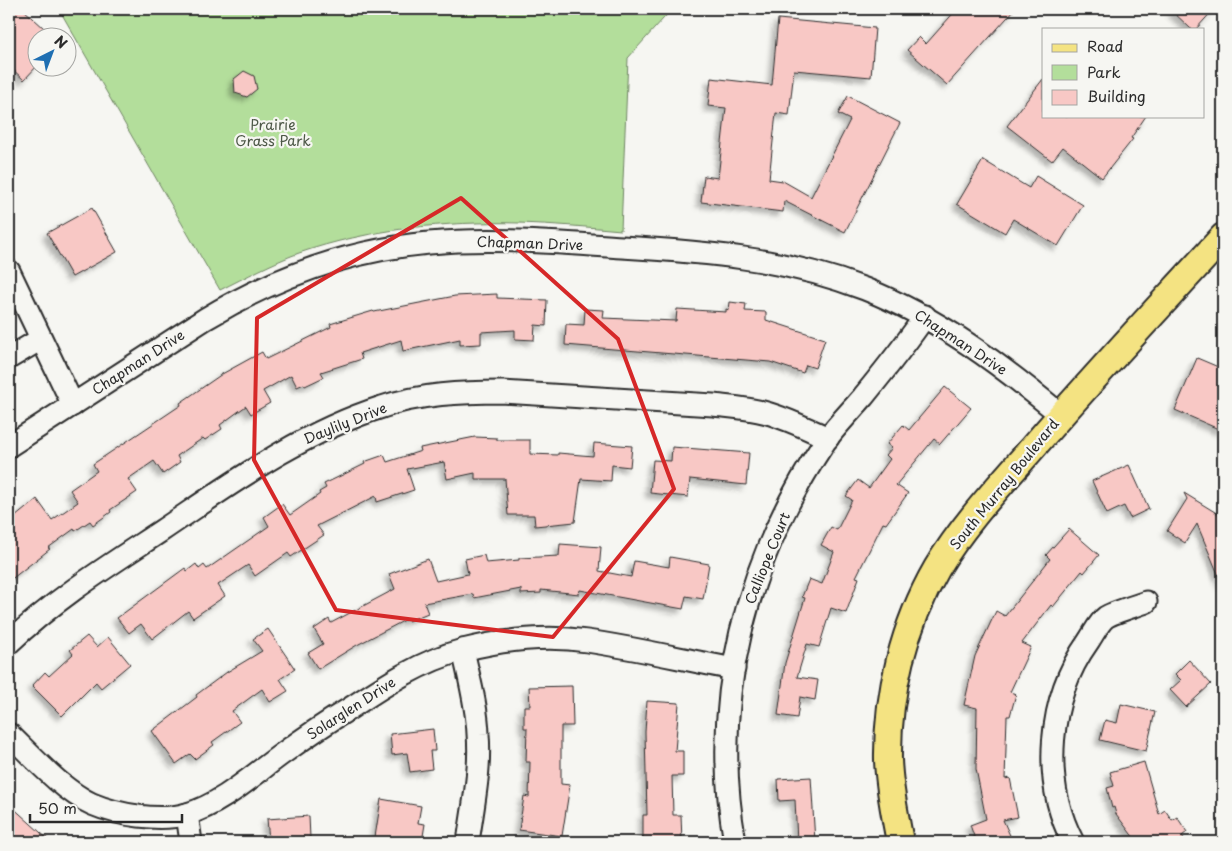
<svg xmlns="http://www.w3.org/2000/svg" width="1232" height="851" font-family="'Playpen Sans',sans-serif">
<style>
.green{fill:#b3de9b;stroke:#6f8463}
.building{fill:#f8c8c5;stroke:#2b2b2b;filter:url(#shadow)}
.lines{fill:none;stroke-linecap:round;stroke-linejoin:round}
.minor-casing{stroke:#2b2b2b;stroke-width:25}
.major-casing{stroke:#2b2b2b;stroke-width:30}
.minor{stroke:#f6f6f2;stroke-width:21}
.major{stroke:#f4e382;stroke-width:26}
.marked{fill:none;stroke:#d62828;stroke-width:4;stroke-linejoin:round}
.labels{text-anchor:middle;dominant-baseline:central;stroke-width:4.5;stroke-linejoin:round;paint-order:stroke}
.park-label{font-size:14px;fill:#4d5847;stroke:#f6f6f2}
.street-label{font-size:14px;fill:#2b2b2b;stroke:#f6f6f2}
</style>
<defs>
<filter id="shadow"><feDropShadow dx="-4.5" dy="4.5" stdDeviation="2.5" flood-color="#0004"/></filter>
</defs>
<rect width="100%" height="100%" fill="#f6f6f2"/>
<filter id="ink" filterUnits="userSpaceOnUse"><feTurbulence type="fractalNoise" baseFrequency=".02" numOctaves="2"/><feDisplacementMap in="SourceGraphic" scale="10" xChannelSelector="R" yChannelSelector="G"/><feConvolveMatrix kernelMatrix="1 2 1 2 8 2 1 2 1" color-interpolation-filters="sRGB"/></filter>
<g filter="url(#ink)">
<path class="green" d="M59 9H672L628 58 621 230C587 227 553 224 519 223 445 221 369 229 299 253 272 263 246 277 220 290Z"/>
<g class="building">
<polygon points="9,9 23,9 55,38 38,38 38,65 24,80 9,66"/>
<polygon points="957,9 1015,9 947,85 907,50 919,37 926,44"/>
<polygon points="1170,9 1214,9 1196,29 1191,29"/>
<polygon points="778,19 875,28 871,77 794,70 789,115 776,113 769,179 783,181 811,197 850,120 838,114 848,96 900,123 845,232 784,201 783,212 701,202 704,176 718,178 726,108 708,106 711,78 772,85"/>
<polygon points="244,71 254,76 257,89 247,97 235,93 234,79"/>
<polygon points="1043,79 1043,116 1146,116 1131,138 1133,139 1102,178 1063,147 1052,161 1007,126"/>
<polygon points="983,160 1029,188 1036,176 1083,205 1058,246 1013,219 1005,233 957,204"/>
<polygon points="92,208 117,252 72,277 47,233"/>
<polygon points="497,294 497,298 547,300 546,326 535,325 534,340 515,339 515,330 481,332 481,344 460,345 460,339 403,351 401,340 360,353 362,359 321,372 324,377 305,386 304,384 297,387 291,375 263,391 270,403 251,414 246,406 220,425 222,429 205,440 203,438 177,456 180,462 163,474 154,461 128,479 137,492 110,510 111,512 93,525 90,521 75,531 74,529 48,548 50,549 9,581 9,522 37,499 52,520 78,502 70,490 97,471 93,464 181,405 180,403 222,374 262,352 266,359 331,327 330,324 373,311 374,312 455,296"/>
<polygon points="730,302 746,304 745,311 766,312 766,320 825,339 815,368 806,365 803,373 770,362 565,345 566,324 584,325 585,309 604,310 603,318 676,321 677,309 726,312 726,309 729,310"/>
<polygon points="1197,358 1223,369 1223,431 1175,410"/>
<polygon points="945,387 971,408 940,444 934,439 896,485 908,493 886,524 883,523 856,577 859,578 846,613 831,608 819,647 807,644 797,677 818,680 815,700 800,697 797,718 778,715 785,663 805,598 802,597 809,579 822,584 834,552 821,545 831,527 837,530 852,500 846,496 858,480 869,488 890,459 886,455 892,448 887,444 903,425 909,430"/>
<polygon points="475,437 497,438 497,440 530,440 530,454 558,455 558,453 593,456 594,443 632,446 630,467 612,465 611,481 581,479 575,522 535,526 534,515 508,515 505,479 475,479 475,473 447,479 444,462 407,469 414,490 377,502 376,496 317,526 324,535 291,557 288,553 255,576 248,565 218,585 225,596 193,618 188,611 152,639 141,624 129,633 117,618 185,568 187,571 196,564 199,569 204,565 207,569 269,526 264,517 282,504 290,515 320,494 319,492 326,488 324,484 365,464 364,462 384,455 387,462 421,451 420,448"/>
<polygon points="672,447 749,453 746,485 690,479 688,497 650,493 653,460 671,461"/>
<polygon points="1129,465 1149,509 1130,518 1124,506 1107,514 1092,481"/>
<polygon points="1184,493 1223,517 1223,586 1197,524 1185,543 1167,531 1187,499"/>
<polygon points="1069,529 1099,555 1084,573 1082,571 1053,607 1051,605 1022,643 1031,647 1010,692 1016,694 1010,716 1007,716 1005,779 1010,778 1018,817 1003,820 1013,842 976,842 970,825 986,819 976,769 977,708 964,705 975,656 996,611 1005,616 1050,559 1046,555"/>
<polygon points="560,544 601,547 599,571 631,577 634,561 669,567 670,557 709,564 703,599 686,596 683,609 580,590 579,594 541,590 541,593 521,594 521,589 474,598 473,594 424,603 428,613 408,621 407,619 357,645 318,669 308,653 323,644 314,629 329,619 331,623 395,589 389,574 428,559 436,581 468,574 465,559 484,555 486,563 519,560 519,558 559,556"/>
<polygon points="268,629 295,669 280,679 288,691 270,702 262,689 232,711 240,722 212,742 214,745 195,759 190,754 176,764 152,731 197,697 196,695 227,672 262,651 253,639"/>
<polygon points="87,636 97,647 108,637 130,664 101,688 96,682 62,716 32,686 45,672 49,676 73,654 70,650"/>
<polygon points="1189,660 1211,684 1186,707 1170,690 1181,680 1175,674"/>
<polygon points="572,686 573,726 561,726 561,784 570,785 562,836 519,830 524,796 529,797 530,762 526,762 527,728 524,728 524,706 530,706 529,687"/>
<polygon points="647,701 679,703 675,751 683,751 683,776 672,776 673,815 681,815 682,842 643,842 643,815 647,815 645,732"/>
<polygon points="1121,704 1155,712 1146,751 1100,740 1105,720 1117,723"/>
<polygon points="433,729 435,751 430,751 432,769 410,772 407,753 392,755 390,734"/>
<polygon points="1144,762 1159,814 1165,810 1172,820 1177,817 1187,832 1182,836 1186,842 1137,842 1116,814 1114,807 1112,808 1107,788 1114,786 1110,772"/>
<polygon points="811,777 815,842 797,842 795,800 779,801 778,779"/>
<polygon points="381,799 421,806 418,823 425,824 422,842 407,842 375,837"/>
<polygon points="9,804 51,842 9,842"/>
<polygon points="309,816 310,838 295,839 296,842 273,842 273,839 269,840 267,819"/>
</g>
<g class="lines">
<g class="minor-casing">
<g id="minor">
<polyline points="9,271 73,405"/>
<polyline points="9,358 41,339"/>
<path d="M9 446 205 319C273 278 349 250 429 243 493 237 558 243 622 247 706 252 785 258 865 289 939 318 1001 365 1061 415"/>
<path d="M9 643C55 599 108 566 161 531 231 484 300 433 382 407 419 394 462 392 502 392L713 405C731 407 749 408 767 413 788 419 808 429 828 438"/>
<path d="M463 650C469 678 477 706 478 734 481 770 473 807 468 842"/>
<path d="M9 734C33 757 62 790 92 804 118 815 160 822 187 814 222 804 253 775 282 754 304 738 326 723 349 709 385 685 421 661 463 650 503 640 547 635 587 641 636 648 685 660 734 669"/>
<polyline points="187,814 191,842"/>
<path d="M735 842C709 699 746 560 826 440 837 425 851 411 863 397 885 370 906 344 925 316"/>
<path d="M1073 842C1041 781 1048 698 1088 642 1093 635 1099 622 1106 617 1114 612 1136 606 1146 602"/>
</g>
</g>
<g class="major-casing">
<path id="major" d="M900 842C895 815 889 788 888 760 887 694 904 625 937 568 965 521 1005 480 1041 438 1100 370 1162 304 1223 237"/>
</g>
<use href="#minor" class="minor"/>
<use href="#major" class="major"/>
</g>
</g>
<path class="marked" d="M461 198 618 339 674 489 553 637 336 610 254 460 257 318Z"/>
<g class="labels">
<g class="park-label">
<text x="273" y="124">Prairie<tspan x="273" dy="16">Grass Park</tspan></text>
</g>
<g class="street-label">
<text transform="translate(530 243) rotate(2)">Chapman Drive</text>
<text transform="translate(961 342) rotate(33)">Chapman Drive</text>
<text transform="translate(138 362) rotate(-33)">Chapman Drive</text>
<text transform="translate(345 423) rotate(-22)">Daylily Drive</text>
<text transform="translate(1004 484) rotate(-51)">South Murray Boulevard</text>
<text transform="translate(767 558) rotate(-68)">Calliope Court</text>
<text transform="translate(351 708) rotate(-33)">Solarglen Drive</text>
</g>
</g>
<rect width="1232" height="851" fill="none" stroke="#f6f6f2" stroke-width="30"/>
<rect x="15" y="15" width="1202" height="821" fill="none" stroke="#2b2b2b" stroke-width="2" filter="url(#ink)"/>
<rect x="1042" y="28" width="162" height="90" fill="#f6f6f2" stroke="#a5a5a2"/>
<rect x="1052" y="44" width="25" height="8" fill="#f4e382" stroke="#a5a5a2"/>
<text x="1087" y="52" font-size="15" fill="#2b2b2b">Road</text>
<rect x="1052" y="65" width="25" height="15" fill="#b3de9b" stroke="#a5a5a2"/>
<text x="1087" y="78" font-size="15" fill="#2b2b2b">Park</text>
<rect x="1052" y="90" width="25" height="15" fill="#f8c8c5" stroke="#a5a5a2"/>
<text x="1087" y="102" font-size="15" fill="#2b2b2b">Building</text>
<g transform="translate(52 52) rotate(42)"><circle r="24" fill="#f6f6f2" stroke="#a5a5a2"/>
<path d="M0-4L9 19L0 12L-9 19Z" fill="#1f6fb2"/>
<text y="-8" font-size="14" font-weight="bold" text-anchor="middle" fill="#2b2b2b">N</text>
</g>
<path d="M30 814v8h152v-8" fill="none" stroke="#2b2b2b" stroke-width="2.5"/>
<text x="38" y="814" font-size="15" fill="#2b2b2b" stroke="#f6f6f2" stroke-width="4" paint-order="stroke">50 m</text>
</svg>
